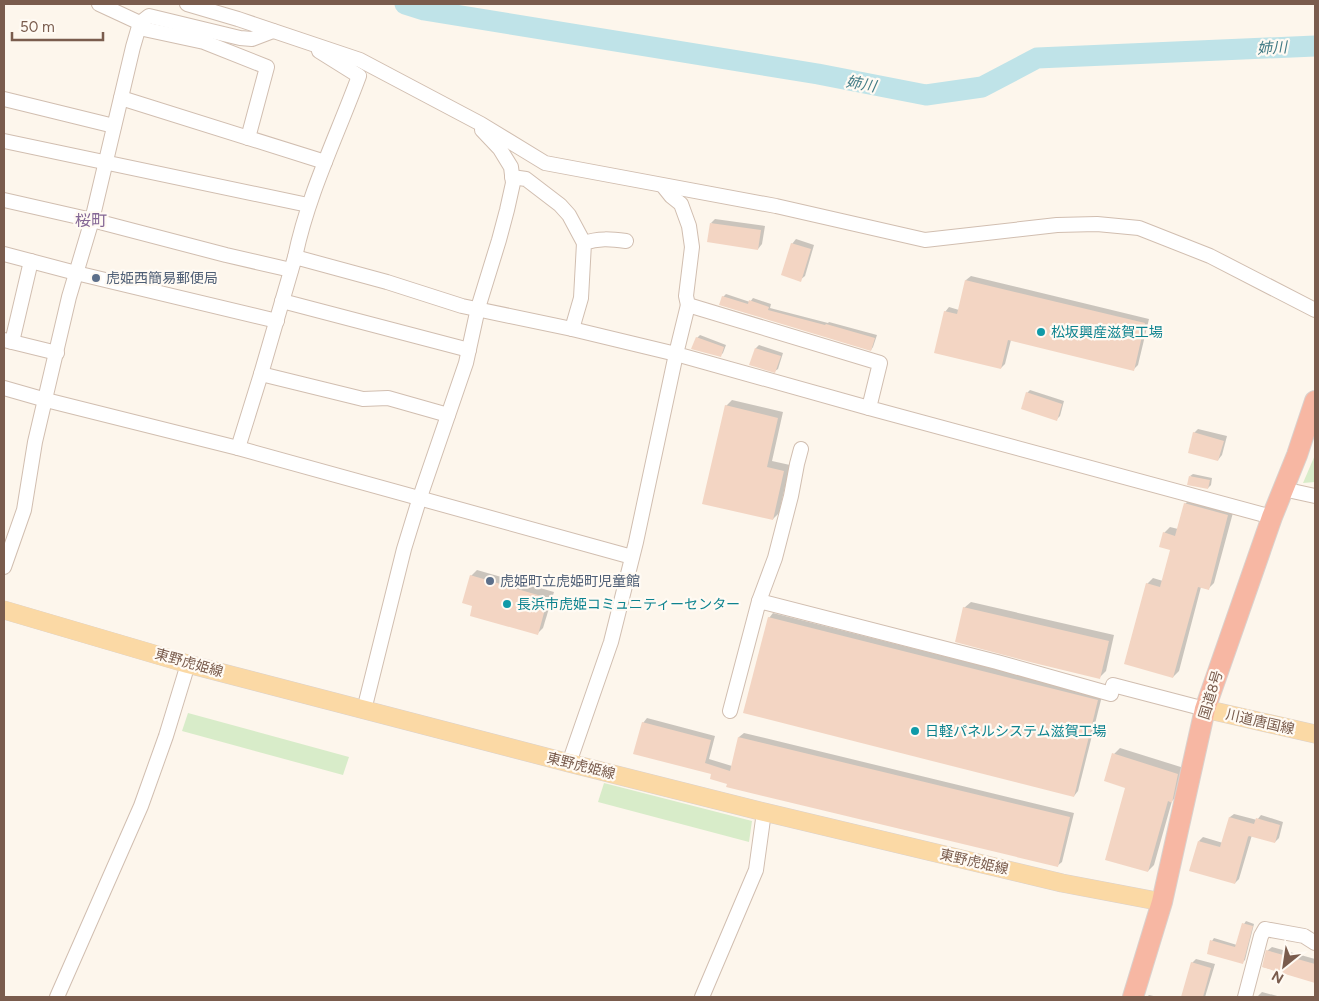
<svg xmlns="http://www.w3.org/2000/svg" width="1319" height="1001" font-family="Figtree,'Noto Sans JP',sans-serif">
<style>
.green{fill:#d8ecc9}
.shadow{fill:#0003}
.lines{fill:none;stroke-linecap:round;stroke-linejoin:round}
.river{stroke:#bfe3e8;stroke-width:21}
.building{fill:#f3d5c3}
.minor-casing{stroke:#d1beb0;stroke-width:16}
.major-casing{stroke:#dad1cd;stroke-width:19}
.highway-casing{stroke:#dad1cd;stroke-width:22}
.minor{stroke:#fff;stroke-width:14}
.major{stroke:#fbd9a5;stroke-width:18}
.highway{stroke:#f7b7a3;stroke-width:20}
.service-dot{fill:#5c6f8a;stroke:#fffaf3;stroke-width:2}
.culture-dot{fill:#0f9aa8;stroke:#fffaf3;stroke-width:2}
.labels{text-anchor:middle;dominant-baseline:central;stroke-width:4.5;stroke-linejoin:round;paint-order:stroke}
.service-label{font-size:14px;fill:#4e5e75;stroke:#fffaf3;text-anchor:start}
.culture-label{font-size:14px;fill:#0d838f;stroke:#fffaf3;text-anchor:start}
.street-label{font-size:14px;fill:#7a5c4d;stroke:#fffaf3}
.water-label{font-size:15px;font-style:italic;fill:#437c86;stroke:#fffaf3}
.quarter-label{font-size:16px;fill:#846695;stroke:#fffaf3}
</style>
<rect width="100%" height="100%" fill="#fdf6ec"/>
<g class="green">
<polygon points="1315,455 1315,482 1303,483"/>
<polygon points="188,713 349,757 343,775 182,731"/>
<polygon points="604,783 752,821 749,842 598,802"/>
</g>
<g class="shadow">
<polygon points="715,219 765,226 762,244 758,249 711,223"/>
<polygon points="796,239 814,245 805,276 800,280 792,244"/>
<polygon points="971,276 1149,319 1138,365 1134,369 1011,340 1005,364 1001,368 945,312 949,307 959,310 966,280"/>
<polygon points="726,294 750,302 753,298 771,304 770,308 828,323 829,322 877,335 873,347 871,350 723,297"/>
<polygon points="700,335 726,345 723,353 720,356 697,338"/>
<polygon points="759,345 783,353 778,369 775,371 751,365 756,348"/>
<polygon points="1030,390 1064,401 1060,416 1057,419 1027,393"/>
<polygon points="732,400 783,412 772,461 790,465 779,513 773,519 726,406"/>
<polygon points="1198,429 1227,436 1222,455 1218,460 1194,433"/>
<polygon points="1193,474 1212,478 1211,485 1208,488 1190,476"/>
<polygon points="1191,498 1234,509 1214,583 1208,589 1201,587 1179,671 1173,677 1147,584 1153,578 1163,581 1172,549 1164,533 1170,527 1178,529 1185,504"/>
<polygon points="477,570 554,592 543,628 537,634 473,605 471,576"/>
<polygon points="971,602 1114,635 1106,671 1100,677 964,608"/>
<polygon points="773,613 1102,696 1078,791 1074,796 769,618"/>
<polygon points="647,718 715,736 709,759 732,766 739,737 744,733 1074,813 1062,862 1057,866 728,783 643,723"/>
<polygon points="1120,748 1184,768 1178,795 1172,801 1154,865 1148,871 1126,787 1114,754"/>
<polygon points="1234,814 1257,820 1261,815 1283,822 1279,838 1275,842 1252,835 1239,879 1235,883 1199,841 1203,837 1223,843 1230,817"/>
<polygon points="1246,921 1254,924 1245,960 1242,963 1212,941 1214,938 1237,945 1244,924"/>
<polygon points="1272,947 1315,959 1315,982 1263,967 1267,951"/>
<polygon points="1196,959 1215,964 1205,997 1182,997 1192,963"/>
<polygon points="1262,992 1281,997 1257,997"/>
<polygon points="1149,995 1158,997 1147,997"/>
</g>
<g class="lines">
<polyline class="river" points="405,4 424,10 818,74 926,95 982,87 1037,58 1315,46"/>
</g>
<g class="building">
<polygon points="710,223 761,230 758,250 707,242"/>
<polygon points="791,243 811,249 801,282 781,275"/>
<polygon points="965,280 1145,323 1134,371 1008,340 1001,369 934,353 944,311 957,314"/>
<polygon points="722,296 748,304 749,300 769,307 768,310 825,325 826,324 875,338 871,351 719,305"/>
<polygon points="696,337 724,347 721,357 691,349"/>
<polygon points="755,348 781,356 775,373 749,365"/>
<polygon points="1026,392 1062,404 1057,421 1021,409"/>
<polygon points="725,405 778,418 767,467 784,471 773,520 702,504"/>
<polygon points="1193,432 1224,441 1218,461 1188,453"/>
<polygon points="1189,476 1210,480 1208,489 1187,485"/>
<polygon points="1184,503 1228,515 1209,590 1198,587 1173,678 1124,664 1146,583 1160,587 1170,550 1159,547 1163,532 1175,536"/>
<polygon points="470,575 548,598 538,635 470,616 472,606 462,603"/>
<polygon points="963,607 1109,641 1100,679 1034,663 955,642"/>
<polygon points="768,617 1098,700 1074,797 743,713"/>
<polygon points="642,722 711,740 705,763 730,771 738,737 1070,817 1058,867 726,787 727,784 710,779 711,774 633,754"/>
<polygon points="1112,753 1178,774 1172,803 1168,801 1148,872 1105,860 1125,788 1104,781"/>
<polygon points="1229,817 1254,824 1256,818 1280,825 1275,843 1249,836 1248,837 1235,884 1189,871 1198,841 1220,847"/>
<polygon points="1242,923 1253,926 1243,964 1207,954 1210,940 1235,947"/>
<polygon points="1266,950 1315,964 1315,983 1262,967"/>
<polygon points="1191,962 1211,968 1203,997 1181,997"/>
</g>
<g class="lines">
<g class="minor-casing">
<g id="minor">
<polyline points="99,4 140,23"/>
<polyline points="187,4 238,19 360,60 481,124 545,163 776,206 925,240 1057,225 1097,224 1139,228 1210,256 1315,310"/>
<polyline points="139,28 204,42 267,67 248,138"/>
<polyline points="121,98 325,162"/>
<polyline points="4,99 114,126"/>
<polyline points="4,141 308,205"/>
<polyline points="512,177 526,179 560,205 569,215 584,243"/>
<polyline points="663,186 671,196 681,204 689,226 692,247 686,296 688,305 880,363 869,408 1272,517"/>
<polyline points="4,200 92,220 226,255 291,270"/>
<polyline points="4,254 76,273 277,321"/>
<path d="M295 257C308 194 337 136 359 76L319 51"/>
<polyline points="282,301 469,350"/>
<polyline points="688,305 676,354 869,408"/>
<path d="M572 329 581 298 584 243C598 238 611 239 626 241"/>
<polyline points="4,340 57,353"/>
<polyline points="12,342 31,261"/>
<polyline points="261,374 363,399 388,398 448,415"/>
<polyline points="4,388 46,400 238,448 632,557"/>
<polyline points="238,448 261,374 295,257 387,282 462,306 572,329 676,354 636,542 611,642 569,763"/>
<polyline points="1283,489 1315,496"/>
<polyline points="4,567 24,510 35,442 69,297 92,220 133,47 140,23 149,16 240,38 252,39 273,31"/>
<polyline points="759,601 775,558 791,496 797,464 801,449"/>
<polyline points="364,710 404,549 420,497 466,363 478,308 499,240 507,210 513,183 511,167 500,149 482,130"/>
<polyline points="730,711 759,601 997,662 1111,694 1113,685 1205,709"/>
<polyline points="57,997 141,806 166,736 188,664"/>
<polyline points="702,997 756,870 764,812"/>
<polyline points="1245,997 1261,936 1265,929 1304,936 1315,943"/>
</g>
</g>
<g class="major-casing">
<g id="major">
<polyline points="4,610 188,664 569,763 764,812 1062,883 1162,902"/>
<polyline points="1205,709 1315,734"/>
</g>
</g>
<g class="highway-casing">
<polyline id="highway" points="1133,997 1162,902 1205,709 1272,517 1297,455 1315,401"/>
</g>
<use href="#minor" class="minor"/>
<use href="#major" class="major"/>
<use href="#highway" class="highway"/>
</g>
<g class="service-dot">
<circle cx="96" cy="278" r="5"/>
<circle cx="490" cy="581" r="5"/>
</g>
<g class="culture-dot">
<circle cx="1041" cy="332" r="5"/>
<circle cx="507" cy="604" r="5"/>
<circle cx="915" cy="731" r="5"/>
</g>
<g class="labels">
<g class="service-label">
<text x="106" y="278">虎姫西簡易郵便局</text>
<text x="500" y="581">虎姫町立虎姫町児童館</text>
</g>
<g class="culture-label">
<text x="1051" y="332">松坂興産滋賀工場</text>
<text x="517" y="604">長浜市虎姫コミュニティーセンター</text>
<text x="925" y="731">日軽パネルシステム滋賀工場</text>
</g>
<g class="street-label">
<text transform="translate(189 663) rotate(16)">東野虎姫線</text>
<text transform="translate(1211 695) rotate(-73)">国道8号</text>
<text transform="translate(1260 722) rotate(13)">川道唐国線</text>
<text transform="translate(581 766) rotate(14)">東野虎姫線</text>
<text transform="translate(974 862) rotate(13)">東野虎姫線</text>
</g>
<g class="water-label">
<text transform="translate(1272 48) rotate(-3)">姉川</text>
<text transform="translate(861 84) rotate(10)">姉川</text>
</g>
<g class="quarter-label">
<text x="91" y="220">桜町</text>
</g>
</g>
<rect width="1319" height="1001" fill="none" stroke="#7a5c4d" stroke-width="10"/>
<g transform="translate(1284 966) rotate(210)" stroke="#fffaf3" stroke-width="4" paint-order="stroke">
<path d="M0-4L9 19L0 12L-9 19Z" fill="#7a5c4d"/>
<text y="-8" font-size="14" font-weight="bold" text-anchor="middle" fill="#7a5c4d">N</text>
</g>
<path d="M12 32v8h91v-8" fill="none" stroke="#7a5c4d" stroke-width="2.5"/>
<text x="20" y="32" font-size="15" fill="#7a5c4d" stroke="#fffaf3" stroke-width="4" paint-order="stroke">50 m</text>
</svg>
